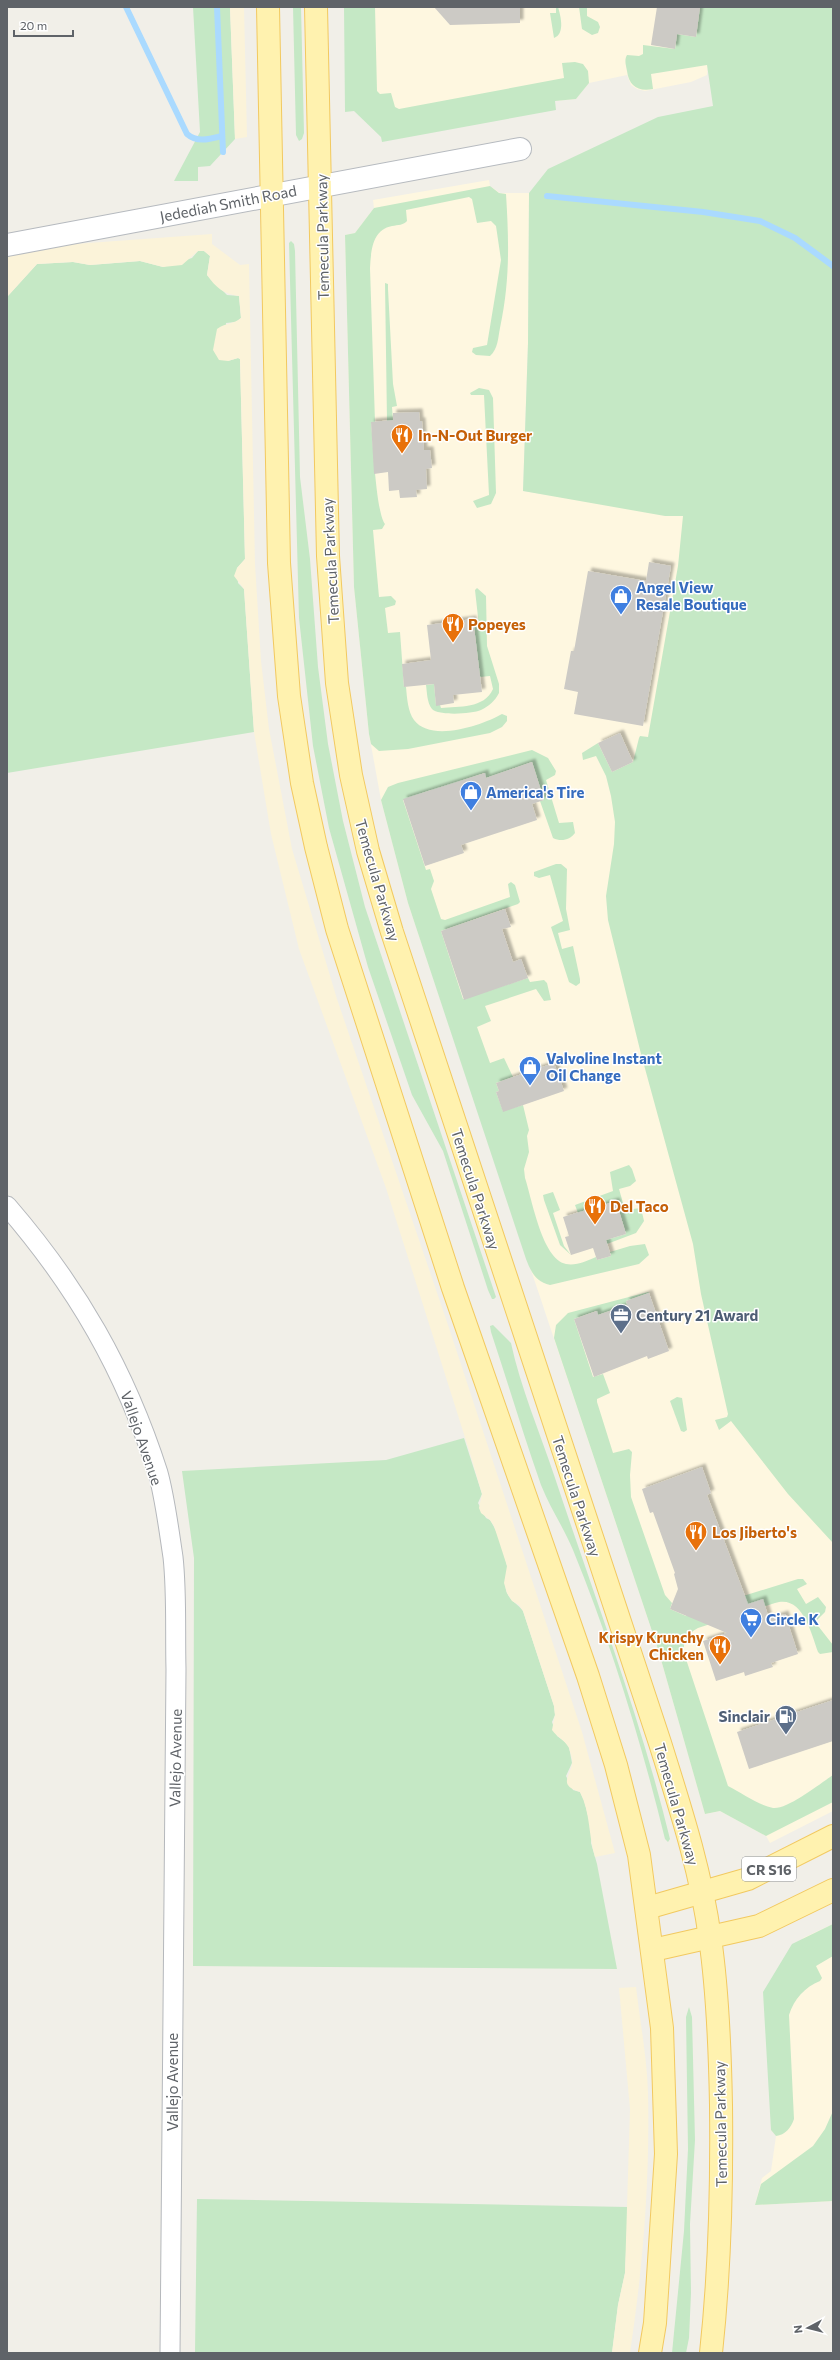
<svg xmlns="http://www.w3.org/2000/svg" width="840" height="2360" font-family="Commissioner,sans-serif">
<style>
.commercial{fill:#fef7e0}
.green{fill:#c5e8c5}
.sand{fill:#fbf3d9}
.lines{fill:none;stroke-linecap:round;stroke-linejoin:round}
.stream{stroke:#aadaff;stroke-width:6}
.building{fill:#cccac5;filter:url(#shadow)}
.street-casing{stroke:#b5b8bc;stroke-width:21}
.secondary-casing{stroke:#b6babf;stroke-width:24}
.primary-casing{stroke:#f2c960;stroke-width:24}
.street{stroke:#fff;stroke-width:19}
.secondary{stroke:#fff;stroke-width:22}
.primary{stroke:#fff2af;stroke-width:22}
.labels{text-anchor:middle;dominant-baseline:central;stroke-width:3;stroke-linejoin:round;paint-order:stroke}
.shield{fill:#fff;stroke:#8f9295;stroke-width:1}
.shield-label{font-size:14px;font-weight:bold;fill:#5f6368}
.street-label{font-size:15px;fill:#5f6368;stroke:#fff}
.food-label{font-size:15px;font-weight:bold;fill:#c56008;stroke:#fff;text-anchor:start}
.shop-label{font-size:15px;font-weight:bold;fill:#366cbe;stroke:#fff;text-anchor:start}
.service-label{font-size:15px;font-weight:bold;fill:#4e5e75;stroke:#fff;text-anchor:start}
</style>
<defs>
<filter id="shadow"><feDropShadow dx="3.5" dy="-3.5" stdDeviation="1" flood-color="#0004"/></filter>
</defs>
<rect width="100%" height="100%" fill="#f1efe8"/>
<g class="commercial">
<polygon points="371,7 714,7 707,75 691,82 645,91 637,89 631,85 627,75 589,83 576,99 394,116 374,101"/>
<polygon points="489,180 490,186 500,193 529,193 528,343 523,491 683,516 833,1512 833,1811 770,1843 766,1836 720,1811 705,1814 658,1649 408,903 381,800 369,734 354,587 345,235 355,233 374,208 373,200"/>
<polygon points="833,1924 833,2201 755,2205 762,2178 771,2171 776,2136 771,2130 771,2110 803,1938"/>
</g>
<g class="green">
<polygon points="193,7 230,7 235,139 210,166 198,167 198,181 174,181 200,132"/>
<polygon points="293,7 301,7 304,133 302,139 299,141 296,135"/>
<polygon points="344,7 375,7 377,91 380,94 391,93 395,107 399,109 564,78 562,63 575,62 583,64 588,71 589,83 576,99 555,101 556,110 382,142 381,137 354,111 345,112"/>
<path d="M556 7H558C561 17 565 34 554 38L550 13H556Z"/>
<polygon points="579,7 587,7 587,16 598,22 600,27 598,33 592,35 582,29"/>
<path d="M700 7H833V1543L788 1494 731 1421 719 1430 715 1420 727 1417 728 1414 701 1294 693 1244 641 1054 608 920 606 896 614 844 615 822 611 796 606 776 596 756 583 760 582 753 598 743 612 772 633 762 639 738 640 736 648 737 678 566 683 516H665L523 491 528 343 529 193 548 169 658 117 713 106 707 65 651 74 653 89C638 92 629 86 627 71 626 65 624 60 627 55L639 56 643 54V45L675 49 677 34 696 37Z"/>
<path d="M490 186 499 193 506 194C509 242 510 281 500 328 498 338 498 349 490 356L476 355 472 352 473 348 487 345 501 260 496 226 491 221 477 223 472 199 469 197 406 210 407 221C404 225 398 225 392 226 372 230 371 251 370 268L375 422H371C373 441 376 513 385 524L382 529 373 530 379 597 391 596 396 601 395 605 385 608 388 633 400 632 404 687H406C407 698 408 712 414 720 431 743 483 725 502 714L507 716V721L502 727 490 733 408 749 379 751 371 744 369 734 354 587 345 235 355 233 374 208Z"/>
<polygon points="291,241 294,244 295,251 300,477 310,559 318,667 328,744 343,821 365,907 496,1297 494,1299 492,1299 488,1290 443,1151 412,1095 368,967 329,828 313,746 299,618 289,243"/>
<polygon points="198,251 204,251 210,256 207,275 227,295 239,296 241,318 236,322 226,323 228,361 238,358 240,359 245,559 237,568 238,583 244,589 254,732 7,773 7,297 37,264 73,262 90,265 140,261 163,267 192,258"/>
<polygon points="385,283 388,284 388,289 393,384 397,406 392,407 393,421 387,421"/>
<polygon points="479,388 489,390 493,398 496,493 491,504 477,508 473,501 489,495 484,395 471,395 470,393"/>
<path d="M477 588 486 596 487 646 499 684V693C495 701 489 706 481 710 472 714 439 716 432 709 427 703 427 692 426 685L434 684 436 705H440L441 708C459 706 484 709 493 689L490 676 480 677 474 627 479 626 475 590Z"/>
<path d="M532 750 548 758 556 771 555 775 546 780 559 823 573 822 575 833C570 840 561 842 553 838L540 801 544 800 532 762 486 778 484 773 458 782 433 794 431 790 403 800 426 870 430 869 434 881 431 889 441 919 445 920 510 897 508 884 511 882 515 885 520 902 518 904 441 931 463 999 528 978 530 982 544 980 547 983 551 1000 544 1001 536 989 485 1006 491 1021 477 1027 490 1063 504 1058 513 1077 496 1083 499 1091 496 1092 503 1111 523 1105 529 1130 527 1136 529 1152 524 1169 525 1178C532 1199 542 1259 566 1264 576 1266 587 1261 596 1257L597 1260 611 1256 610 1252 630 1246 645 1244 649 1255 639 1264 550 1285C536 1282 531 1272 526 1259L408 903 381 800 388 787 398 783Z"/>
<polygon points="556,864 561,864 567,869 566,909 570,930 558,933 562,949 573,946 580,979 580,983 576,986 569,982 551,927 563,921 550,875 539,878 534,876 534,872"/>
<polygon points="629,1165 632,1169 636,1181 630,1186 619,1189 625,1210 641,1208 644,1221 636,1233 607,1244 606,1240 626,1234 616,1201 578,1213 575,1205 613,1191 610,1172"/>
<polygon points="553,1192 560,1210 553,1213 564,1246 571,1255 560,1245 544,1200 543,1195"/>
<path d="M648 1292 649 1293 626 1301 627 1305 598 1315 596 1311 574 1319 593 1377 603 1374 610 1393 597 1399V1402L613 1453 629 1449 632 1452 630 1475 631 1497 665 1595 672 1603 670 1609 686 1616 690 1608 698 1610 798 1579H803L807 1584 797 1589 806 1604 818 1597 826 1607 825 1612 815 1622 833 1645V1652L820 1654 818 1652C811 1632 802 1594 775 1603L698 1628C687 1634 683 1640 684 1653L728 1786C742 1793 758 1805 773 1808 787 1810 821 1783 833 1775V1802L766 1836 720 1811 705 1814 658 1649 554 1338 556 1325 568 1313Z"/>
<path d="M493 1325 511 1343C520 1386 540 1433 554 1475 594 1596 640 1715 670 1839L668 1842 665 1839C641 1741 611 1643 573 1550 564 1528 550 1508 541 1485 523 1434 508 1383 491 1332L490 1326Z"/>
<polygon points="677,1397 682,1398 687,1430 684,1432 681,1431 670,1401"/>
<path d="M464 1438 482 1494 478 1503 486 1518 490 1520C498 1532 504 1551 507 1566 509 1576 503 1583 507 1593 511 1602 518 1604 523 1611L554 1706 555 1715 552 1722 557 1736 564 1741 569 1747 572 1763 566 1776 573 1790 580 1792 584 1800 592 1831 591 1843 597 1864 617 1969 193 1966 194 1558 182 1471 386 1460Z"/>
<path d="M833 1924V1956L816 1966 822 1978 820 1981C805 1987 794 1999 789 2015L794 2119C791 2128 785 2135 776 2136L771 2130 763 1992 792 1944Z"/>
<polygon points="689,2007 692,2017 695,2140 690,2224 691,2293 689,2338 686,2353 672,2353 684,2231 688,2149 686,2017"/>
<polygon points="833,2111 833,2201 755,2205 761,2184 813,2146 825,2129"/>
<polygon points="197,2199 628,2207 625,2273 618,2305 612,2353 195,2353"/>
</g>
<g class="sand">
<polygon points="230,7 244,7 247,137 235,139"/>
<path d="M212 234V244L240 265 249 264 255 564 261 661 269 729 292 849 337 999 448 1325 582 1732 615 1853 595 1857C588 1835 591 1814 580 1792 557 1785 571 1776 572 1763 573 1759 570 1752 569 1748 565 1740 557 1737 552 1730L555 1715 554 1706 523 1611 519 1605 512 1601 507 1593 504 1583 507 1566 494 1526 490 1520 481 1513 479 1508 482 1494 469 1450 386 1188 299 949 271 834 254 732 244 589 234 576 237 568 245 559 240 359 238 358 228 361 219 360 213 350 217 329C225 323 234 324 241 318L239 296C224 294 216 288 207 275L210 256 204 251H198L182 265 163 267 140 261 90 265 73 262 37 264 7 297V255L61 245Z"/>
<path d="M636 1987C640 2022 647 2057 648 2093 650 2180 643 2267 630 2353H612L618 2305 625 2273 630 2109 619 1988Z"/>
</g>
<g class="lines">
<g class="stream">
<path d="M126 7 187 134C197 143 210 139 222 136"/>
<polyline points="217,7 223,152"/>
<polyline points="547,196 703,212 760,221 795,238 833,266"/>
</g>
</g>
<g class="building">
<polygon points="434,7 520,7 520,23 450,25"/>
<polygon points="657,7 700,7 696,37 677,34 675,49 651,45"/>
<polygon points="419,412 420,421 422,421 424,450 430,450 432,468 426,469 427,489 416,490 417,497 400,498 399,490 389,491 388,472 374,474 371,422 393,420 393,413"/>
<polygon points="649,562 671,566 643,726 574,714 578,692 564,689 571,651 574,651 588,571 646,581"/>
<polygon points="473,619 482,692 453,695 454,703 436,706 434,684 404,687 402,664 431,660 427,625"/>
<polygon points="620,733 633,762 612,772 598,743"/>
<polygon points="532,762 544,800 532,804 537,820 461,845 464,853 425,866 403,799 485,773 486,778"/>
<polygon points="505,909 511,927 502,929 513,962 521,959 528,978 464,1000 441,931"/>
<polygon points="554,1063 564,1091 503,1112 496,1092 499,1091 496,1083"/>
<polygon points="616,1201 626,1234 606,1240 611,1256 597,1260 593,1248 571,1255 565,1237 569,1236 563,1217"/>
<polygon points="649,1293 669,1351 648,1359 647,1356 594,1377 574,1319 597,1311 598,1315 627,1305 626,1301"/>
<polygon points="702,1467 711,1493 707,1495 748,1604 763,1599 769,1619 785,1614 798,1654 771,1663 773,1667 745,1676 744,1672 716,1681 703,1641 727,1633 670,1609 678,1589 674,1574 675,1573 653,1512 650,1513 642,1489"/>
<polygon points="833,1700 833,1741 749,1769 737,1732"/>
</g>
<g class="lines">
<g class="street-casing">
<path id="street" d="M7 1206C77 1287 125 1370 158 1473 165 1498 169 1531 173 1557 177 1593 175 1632 176 1669L170 2353"/>
</g>
<g class="secondary-casing">
<polyline id="secondary" points="7,245 520,149"/>
</g>
<g class="primary-casing">
<g id="primary">
<polyline points="268,7 279,563 289,696 302,783 316,847 337,929 453,1288 588,1676 616,1765 639,1855 662,2028 666,2154 655,2323 650,2353"/>
<path d="M316 7 328 556 337 683 351 775 368 851 392 932 660 1743C680 1807 701 1871 710 1938 718 1993 720 2050 721 2105 722 2188 720 2270 711 2353"/>
<polyline points="647,1908 748,1879 833,1836"/>
<polyline points="653,1950 759,1926 833,1890"/>
</g>
</g>
<use href="#street" class="street"/>
<use href="#secondary" class="secondary"/>
<use href="#primary" class="primary"/>
</g>
<defs>
<g id="restaurant-pin" transform="scale(1.15)"><path d="M0 17L-7.5 6A9.5 9.5 0 1 1 7.5 6Z" fill="#e8710a" stroke="#fff"/><path d="M-5-6h1v4h1v-4h1v4h1v-4h1v5L-1.5 .5V6h-2V.5L-5-1ZM5-6V6H3V1.5H1.5Q1.5-4 5-6Z" fill="#fff"/></g>
<g id="shop-pin" transform="scale(1.15)"><path d="M0 17L-7.5 6A9.5 9.5 0 1 1 7.5 6Z" fill="#3f7fe0" stroke="#fff"/><path d="M-5-2.5h2.3a2.7 3.5 0 0 1 5.4 0H5L5.5 6h-11ZM-1.5-2.5h3a1.5 2.3 0 0 0-3 0Z" fill="#fff"/></g>
<g id="office-pin" transform="scale(1.15)"><path d="M0 17L-7.5 6A9.5 9.5 0 1 1 7.5 6Z" fill="#5c6f8a" stroke="#fff"/><path d="M-6-3h4V-5.5h4V-3h4V5H-6ZM-1-4.5V-3h2v-1.5ZM-6 0V1H6V0Z" fill="#fff"/></g>
<g id="supermarket-pin" transform="scale(1.15)"><path d="M0 17L-7.5 6A9.5 9.5 0 1 1 7.5 6Z" fill="#3f7fe0" stroke="#fff"/><path d="M-6-5.5h2.5l.6 2H6L4.5 2H-2.5L-4.4-4H-6ZM-1.5 3.2a1.3 1.3 0 1 0 .1 0ZM3 3.2a1.3 1.3 0 1 0 .1 0Z" fill="#fff"/></g>
<g id="fuel-pin" transform="scale(1.15)"><path d="M0 17L-7.5 6A9.5 9.5 0 1 1 7.5 6Z" fill="#5c6f8a" stroke="#fff"/><path d="M-5.5-6h7V0h2V4h1.3V-2.5L3-4.5l.8-.8L6-3V5H2.5V1h-1V6h-7ZM-4.2-4.7v3.2H.2V-4.7Z" fill="#fff"/></g>
</defs>
<g fill-rule="evenodd">
<use href="#restaurant-pin" x="402" y="435"/>
<use href="#shop-pin" x="621" y="596"/>
<use href="#restaurant-pin" x="453" y="624"/>
<use href="#shop-pin" x="471" y="792"/>
<use href="#shop-pin" x="530" y="1067"/>
<use href="#restaurant-pin" x="595" y="1206"/>
<use href="#office-pin" x="621" y="1315"/>
<use href="#restaurant-pin" x="696" y="1532"/>
<use href="#supermarket-pin" x="751" y="1619"/>
<use href="#restaurant-pin" x="720" y="1646"/>
<use href="#fuel-pin" x="786" y="1716"/>
</g>
<g class="labels">
<rect class="shield" x="742" y="1857" width="54" height="24" rx="3"/>
<g class="shield-label">
<text x="769" y="1869">CR S16</text>
</g>
<g class="street-label">
<text transform="translate(228 203) rotate(-11)">Jedediah Smith Road</text>
<text transform="translate(322 237) rotate(-91)">Temecula Parkway</text>
<text transform="translate(330 561) rotate(-93)">Temecula Parkway</text>
<text transform="translate(378 880) rotate(74)">Temecula Parkway</text>
<text transform="translate(476 1189) rotate(72)">Temecula Parkway</text>
<text transform="translate(142 1438) rotate(71)">Vallejo Avenue</text>
<text transform="translate(577 1496) rotate(72)">Temecula Parkway</text>
<text transform="translate(175 1758) rotate(-89)">Vallejo Avenue</text>
<text transform="translate(677 1804) rotate(74)">Temecula Parkway</text>
<text transform="translate(172 2082) rotate(-90)">Vallejo Avenue</text>
<text transform="translate(720 2124) rotate(-91)">Temecula Parkway</text>
</g>
<g class="food-label">
<text x="418" y="435">In-N-Out Burger</text>
<text x="468" y="624">Popeyes</text>
<text x="610" y="1206">Del Taco</text>
<text x="712" y="1532">Los Jiberto's</text>
<text x="704" y="1637" text-anchor="end">Krispy Krunchy<tspan x="704" dy="17">Chicken</tspan></text>
</g>
<g class="shop-label">
<text x="636" y="587">Angel View<tspan x="636" dy="17">Resale Boutique</tspan></text>
<text x="486" y="792">America's Tire</text>
<text x="546" y="1058">Valvoline Instant<tspan x="546" dy="17">Oil Change</tspan></text>
<text x="766" y="1619">Circle K</text>
</g>
<g class="service-label">
<text x="636" y="1315">Century 21 Award</text>
<text x="770" y="1716" text-anchor="end">Sinclair</text>
</g>
</g>
<rect width="840" height="2360" fill="none" stroke="#5f6368" stroke-width="16"/>
<g transform="translate(808 2328) rotate(263)" stroke="#ffffff" stroke-width="3" paint-order="stroke">
<path d="M0-3L7 15L0 10L-7 15Z" fill="#5f6368"/>
<text y="-6" font-size="11" font-weight="bold" text-anchor="middle" fill="#5f6368">N</text>
</g>
<path d="M14 30v6h59v-6" fill="none" stroke="#5f6368" stroke-width="2"/>
<text x="20" y="30" font-size="12" fill="#5f6368" stroke="#ffffff" stroke-width="3" paint-order="stroke">20 m</text>
</svg>
